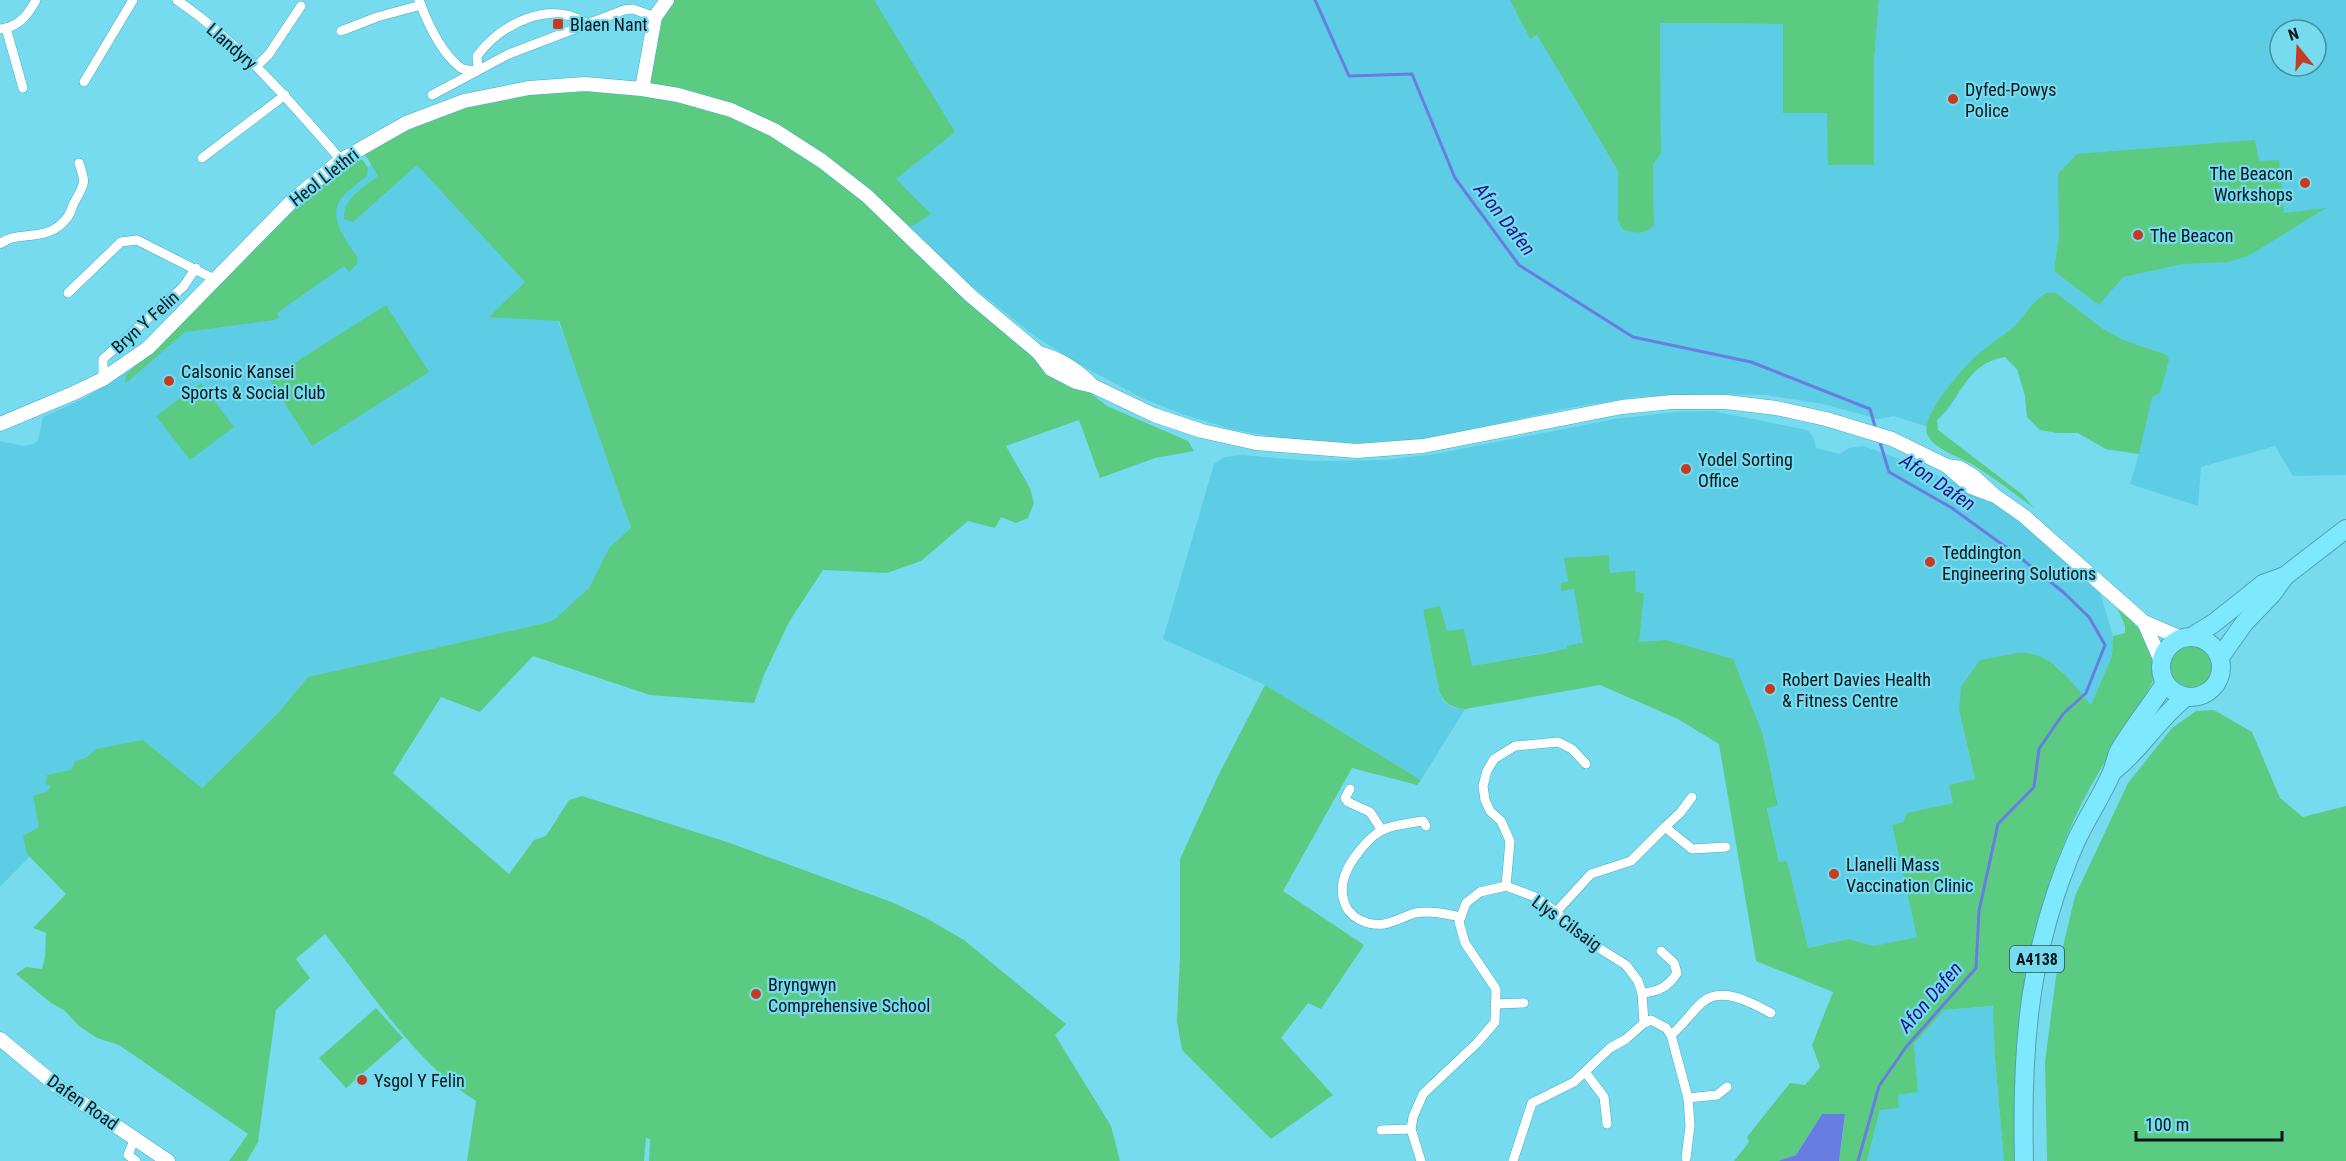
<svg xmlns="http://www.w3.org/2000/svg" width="2346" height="1161" font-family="'Roboto Condensed',sans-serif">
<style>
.built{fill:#5ccde4;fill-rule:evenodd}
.green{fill:#5bcb82}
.water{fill:#687de2}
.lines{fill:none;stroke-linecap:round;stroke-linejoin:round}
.stream{stroke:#687de2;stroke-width:3}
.street-casing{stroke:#46adc1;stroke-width:10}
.secondary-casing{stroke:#46adc1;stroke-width:15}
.highway-casing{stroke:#53a0af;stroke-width:20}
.street{stroke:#fff;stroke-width:9}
.secondary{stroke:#fff;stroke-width:14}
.highway{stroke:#7ee9fe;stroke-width:18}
.poi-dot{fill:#c53a21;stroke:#77dbf0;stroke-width:2}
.labels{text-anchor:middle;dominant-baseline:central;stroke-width:4.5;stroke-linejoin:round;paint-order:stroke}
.shield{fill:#77dbf0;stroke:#26525c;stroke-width:1.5}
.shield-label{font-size:16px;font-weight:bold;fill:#03171c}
.poi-label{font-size:18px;fill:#03171c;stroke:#77dbf0;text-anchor:start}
.street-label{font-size:18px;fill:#03171c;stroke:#77dbf0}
.water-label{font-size:20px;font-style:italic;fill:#1f158e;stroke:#77dbf0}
</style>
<rect width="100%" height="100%" fill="#77dbf0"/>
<g class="built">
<path d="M676 0H1510L1530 39 1537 35 1618 171V221L1623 230 1654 225 1653 165 1661 153 1660 23 1783 24V113H1827L1874 165V61L1879 0H2346V475L2293 476 2275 446 2201 467 2198 506 2130 484 2139 454 2106 449 2078 433H2058L2040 430 2027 417 2025 396 2017 369 2005 357 1993 359 1978 367 1960 390 1948 410 1937 420 1938 430 1894 416 1878 419 1823 404 1766 395 1710 394 1635 397 1569 408 1426 439 1341 444 1290 440 1231 429 1185 415 1144 399 1086 368 1036 337 954 272ZM2280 30H2316V66H2280Z"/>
<polygon points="404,145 543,282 579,376 649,581 545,623 308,677 278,713 202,788 143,740 0,887 0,441 23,446 34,444 38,440 43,417 83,399 143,362 297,206 314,192 367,167"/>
<polygon points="1713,411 1807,430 1813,437 1816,448 1840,454 1849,448 1863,446 1900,459 1978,493 2024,525 2099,589 2113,636 2112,656 2091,705 2056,665 1959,710 1975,779 1953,803 1908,813 1903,822 1892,825 1918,937 1873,946 1849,939 1807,948 1787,861 1779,862 1767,807 1778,804 1763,735 1553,651 1472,666 1447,631 1423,610 1439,690 1443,701 1451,707 1465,709 1421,780 1265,685 1163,639 1214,464 1225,457 1242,455 1312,461 1385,460 1435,454 1615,419 1676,412"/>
<polygon points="1994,1006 1995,1059 2004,1161 1867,1161 1880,1110 1898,1095 1918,1092 1914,1044 1944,1010"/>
</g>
<g class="green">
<path d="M667 0H874L955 132 896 179 931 214 912 226 903 223 1039 353 1107 406 1188 441 1194 451 1155 458 1100 478 1079 420 1006 446 1030 488 1034 503 1028 518 1016 523 1001 517 995 528 968 521 921 561 887 573 823 570 789 622 764 675 754 703 650 695 533 656 480 712 441 697 393 773 509 874 534 840 546 836 569 800 582 796 727 842 894 903 926 918 964 940 1066 1024 1055 1035 1111 1126 1120 1161H649L650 1139 646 1138 644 1161H467L476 1101C415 1063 370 990 325 934L296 959 310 978 276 1010 258 1142 247 1161H229L248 1134 119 1045 97 1038 79 1026 64 1010 51 1003 16 974 26 967 42 969 45 957 46 933 33 928 66 894 27 854 23 836 39 827 33 796 48 791 51 786 46 784 47 775 71 770 75 761 86 758 96 749 143 740 202 788 278 713 308 677 545 623 555 619 589 588 609 548 631 528 559 321 489 317 525 282 417 165 353 222 344 219C343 198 363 188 378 176L361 148 406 123 529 88 642 89Z"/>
<path d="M1510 0H1879L1874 61V165H1828L1827 113H1783V24L1660 23 1661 153 1653 165 1654 225C1645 236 1634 232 1623 230L1618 221V171L1537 35 1530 39Z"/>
<polygon points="2255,140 2259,161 2279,160 2284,213 2326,208 2250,255 2229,262 2183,264 2123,277 2099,305 2054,271 2059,236 2058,174 2077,154"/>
<path d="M357 159 363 160 368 168 367 176C359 183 344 192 339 202 329 221 348 243 358 258L357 264 349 272 344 266 277 313 279 318 275 320 185 332 125 384 126 375 323 182Z"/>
<path d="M2046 293H2056L2103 329 2123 340 2167 355 2169 360 2160 393 2152 397 2139 454 2106 449 2078 433H2058L2040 430 2027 417 2025 396 2017 369 2005 357C1965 364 1963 396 1937 420L1938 430 2023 495 2034 508C2013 493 1992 476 1970 463 1957 456 1936 450 1928 436 1918 419 1959 373 1972 360 1984 347 2001 338 2015 326 2026 315 2033 301 2046 293Z"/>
<polygon points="386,305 429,372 312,446 269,379"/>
<polygon points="201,383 234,427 190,460 156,416"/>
<path d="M1609 555 1610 573 1635 571 1636 592 1644 593 1639 642 1666 640 1733 659 1763 735 1778 805 1767 808 1779 862 1787 861 1808 948 1849 939 1873 946 1917 937 1892 825 1903 822 1907 813 1953 803 1949 785 1975 779 1959 710 1961 687 1980 660C1992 658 2005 655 2017 653 2051 650 2071 682 2091 705L2112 656 2113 636 2125 633V626L2117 607C2142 630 2153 643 2154 678 2134 721 2104 759 2083 801 2043 880 2021 972 2016 1060 2014 1094 2017 1128 2017 1161H2004L1995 1059 1993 1006 1944 1010 1914 1044 1918 1092 1898 1095 1899 1108 1880 1110 1867 1161H1839L1845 1115 1822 1114 1796 1155 1778 1161H1734L1749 1142 1747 1137 1790 1083 1805 1085 1820 1067 1812 1045 1833 992 1756 961 1719 744 1678 719 1600 685 1465 709C1450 707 1444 704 1439 690L1423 610 1440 606 1447 631 1464 629 1472 666 1567 649V646L1583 643 1574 589 1561 591V583L1568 581 1564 558Z"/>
<circle cx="2191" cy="666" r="22"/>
<polygon points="1265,685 1421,780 1417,785 1352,768 1283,891 1364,945 1321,1009 1308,1003 1281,1038 1333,1095 1271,1139 1182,1050 1177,1021 1180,956 1180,859 1217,778"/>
<polygon points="2214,710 2252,732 2280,798 2303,817 2346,806 2346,1161 2047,1161 2045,1062 2056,976 2075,896 2128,783 2172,728 2196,711"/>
<polygon points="376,1008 403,1038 346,1088 319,1058"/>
</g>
<polygon class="water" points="1822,1114 1845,1114 1839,1161 1778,1161 1796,1155"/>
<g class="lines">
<g class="stream">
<polyline points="1315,0 1349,76 1412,74 1455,178 1519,265 1633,337 1751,362 1870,409 1876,430"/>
<polyline points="1858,1161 1879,1086 1906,1047 1976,968 1979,911 1998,824 2034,787 2039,749 2063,714 2086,693 2105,645 2089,617 2063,592 2018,556 1952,508 1889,472 1879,439"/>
</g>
<g class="street-casing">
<g id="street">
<path d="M177 0C241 44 291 102 341 160"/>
<path d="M419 0C427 22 441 53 461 68 465 70 470 70 475 71"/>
<polyline points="6,28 23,88"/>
<path d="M0 29C19 27 28 15 36 0"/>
<polyline points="341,31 377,17 421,5"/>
<polyline points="257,66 269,54 301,6"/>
<path d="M478 69 477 56C502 23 549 0 586 23"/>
<polyline points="84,82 133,0"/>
<polyline points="432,95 509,54 624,10 633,9 655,17"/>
<polyline points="202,158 285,95"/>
<path d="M0 244C17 229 47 244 67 218 71 213 72 206 75 201 85 183 86 183 79 163"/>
<polyline points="68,293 121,242 137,240 216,280"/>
<polyline points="103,379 103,359 183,287 196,268"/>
<polyline points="1350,789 1345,798 1348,802 1370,812 1381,829"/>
<path d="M1426 826 1423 821C1386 827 1377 826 1354 858 1345 871 1339 886 1344 901 1348 918 1368 926 1384 924 1395 922 1405 916 1415 913 1431 910 1446 914 1461 917"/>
<polyline points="1665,827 1680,813 1692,797"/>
<polyline points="1506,886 1510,841 1501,821 1490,811 1485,800 1483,786 1487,771 1494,759 1515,746 1558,742 1572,749 1586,764"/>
<polyline points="1556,912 1591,874 1631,861 1665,827 1692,849 1726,847"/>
<path d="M1642 993C1658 992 1668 987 1677 973L1674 963 1661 951"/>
<polyline points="1495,1004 1524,1003"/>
<polyline points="1671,1035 1688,1098 1717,1095 1727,1087"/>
<polyline points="1586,1073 1604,1097 1607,1124"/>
<polyline points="1381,1130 1411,1129"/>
<polyline points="135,1138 128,1155 136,1161"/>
<polyline points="1686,1158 1690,1126 1688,1098"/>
<polyline points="1421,1161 1411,1129 1413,1117 1423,1094 1477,1043 1495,1022 1496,989 1465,943 1459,922 1466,903 1480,892 1506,886 1538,898 1556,912 1583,938 1626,965 1638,981 1642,993 1644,1023"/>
<path d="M1513 1161 1532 1103 1574 1082 1610 1048 1626 1039 1644 1023 1651 1020 1666 1028 1671 1035C1684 1025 1693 1009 1704 1001 1723 986 1754 1004 1771 1013"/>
</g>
</g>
<g class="secondary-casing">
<g id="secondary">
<polyline points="642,89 655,17 667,0"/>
<path d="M1039 353C1061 359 1077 369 1093 386"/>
<polyline points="0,424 74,393 103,379 148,348 293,200 341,160 406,123 464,101 529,88 585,84 642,89 678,95 731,110 774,130 822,161 867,196 971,296 1039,353 1051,369 1076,382 1093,386 1154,415 1202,431 1256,443 1357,451 1423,446 1622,407 1672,402 1726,402 1776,408 1826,419 1892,439 1947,466 1960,468 1972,475 1994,495 2024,516 2144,622 2181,638"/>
<polyline points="1948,467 1971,487 1992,495"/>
<polyline points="2144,622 2161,661"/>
<polyline points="0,1039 57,1086 168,1161"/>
</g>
</g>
<g class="highway-casing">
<g id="highway">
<polyline points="2193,636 2214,623 2263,584 2285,576"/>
<circle cx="2191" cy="667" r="30"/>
<polyline points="2220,657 2245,622 2272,594 2285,576 2346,529"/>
<path d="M2113 771C2141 750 2158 718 2186 697"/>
<path d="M2024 1161C2021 1045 2029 948 2076 841 2087 817 2102 796 2112 772 2115 765 2116 757 2119 751 2133 727 2151 706 2165 683"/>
</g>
</g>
<use href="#street" class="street"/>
<use href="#secondary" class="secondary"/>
<use href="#highway" class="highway"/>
</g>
<g class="poi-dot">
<rect x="552" y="18" width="12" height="12" rx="3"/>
<circle cx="1953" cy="99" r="6"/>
<circle cx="2305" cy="183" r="6"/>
<circle cx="2138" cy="235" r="6"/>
<circle cx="169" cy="381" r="6"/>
<circle cx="1686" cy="469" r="6"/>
<circle cx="1930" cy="562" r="6"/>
<circle cx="1770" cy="689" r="6"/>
<circle cx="1834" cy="874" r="6"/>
<circle cx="756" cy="994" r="6"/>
<circle cx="362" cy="1080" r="6"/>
</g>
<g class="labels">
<rect class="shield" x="2010" y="946" width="54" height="26" rx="4.5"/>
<g class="shield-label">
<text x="2037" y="959">A4138</text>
</g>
<g class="poi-label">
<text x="570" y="24">Blaen Nant</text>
<text x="1965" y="89">Dyfed-Powys<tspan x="1965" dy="21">Police</tspan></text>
<text x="2293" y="173" text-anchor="end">The Beacon<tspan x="2293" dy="21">Workshops</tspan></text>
<text x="2150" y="235">The Beacon</text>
<text x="181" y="371">Calsonic Kansei<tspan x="181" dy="21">Sports &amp; Social Club</tspan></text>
<text x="1698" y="459">Yodel Sorting<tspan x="1698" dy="21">Office</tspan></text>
<text x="1942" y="552">Teddington<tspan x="1942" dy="21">Engineering Solutions</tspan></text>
<text x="1782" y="679">Robert Davies Health<tspan x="1782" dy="21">&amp; Fitness Centre</tspan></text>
<text x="1846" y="864">Llanelli Mass<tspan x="1846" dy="21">Vaccination Clinic</tspan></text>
<text x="768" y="984">Bryngwyn<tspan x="768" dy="21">Comprehensive School</tspan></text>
<text x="374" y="1080">Ysgol Y Felin</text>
</g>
<g class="street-label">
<text transform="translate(232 46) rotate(41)">Llandyry</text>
<text transform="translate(324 177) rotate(-38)">Heol Llethri</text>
<text transform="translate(145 322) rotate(-42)">Bryn Y Felin</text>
<text transform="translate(1567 923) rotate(36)">Llys Cilsaig</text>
<text transform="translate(83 1102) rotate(35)">Dafen Road</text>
</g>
<g class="water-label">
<text transform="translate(1505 219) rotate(52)">Afon Dafen</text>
<text transform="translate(1938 482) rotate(34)">Afon Dafen</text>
<text transform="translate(1930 997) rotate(-49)">Afon Dafen</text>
</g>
</g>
<g transform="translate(2298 48) rotate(342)"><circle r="28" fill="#77dbf0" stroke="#498d9b" stroke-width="1.5"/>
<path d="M0-4.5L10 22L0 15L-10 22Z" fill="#c53a21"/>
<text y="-9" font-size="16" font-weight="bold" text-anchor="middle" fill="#03171c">N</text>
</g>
<path d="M2136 1131v9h146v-9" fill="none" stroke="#03171c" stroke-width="3"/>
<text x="2145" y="1131" font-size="18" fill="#03171c" stroke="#77dbf0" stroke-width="4.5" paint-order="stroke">100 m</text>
</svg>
